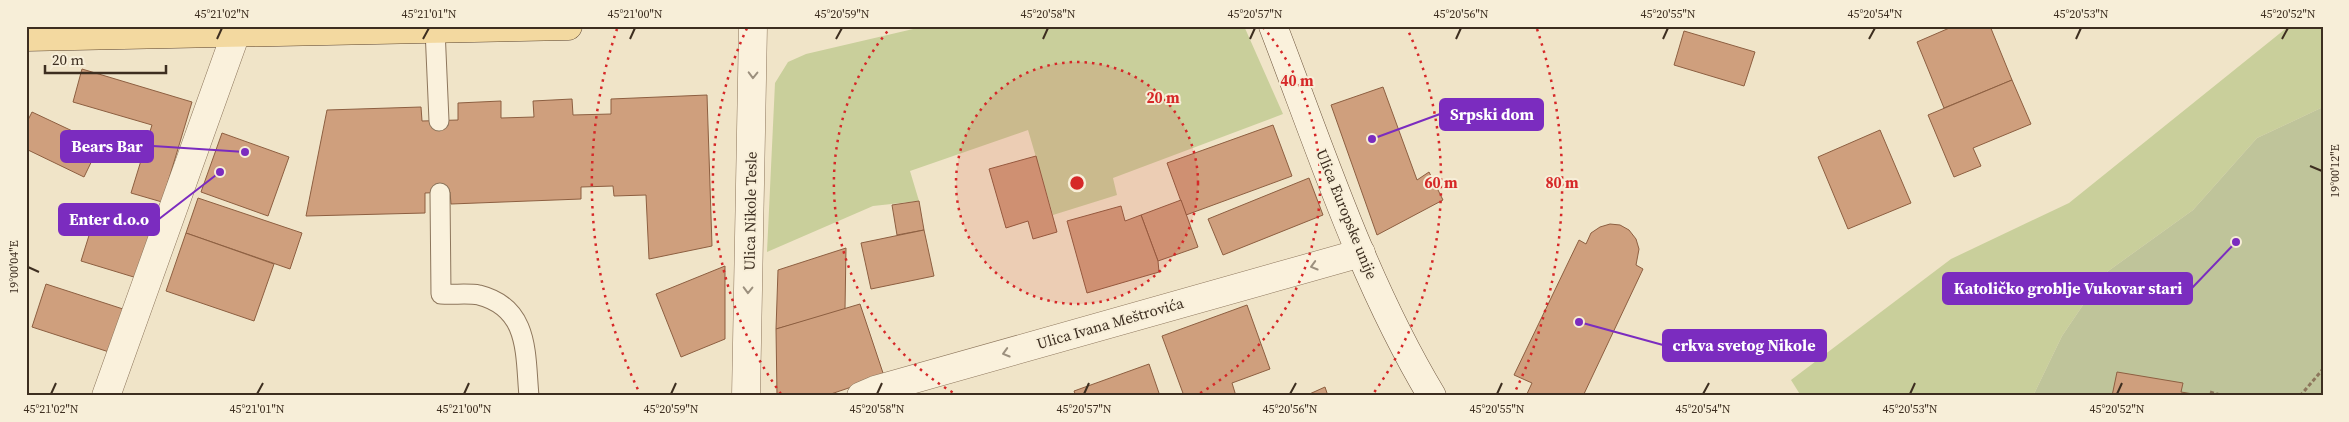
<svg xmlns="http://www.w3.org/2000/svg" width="2349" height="422" font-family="'Source Serif 4',serif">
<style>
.green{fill:#c9cf9b}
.cemetery{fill:#bfc49a}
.building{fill:#cf9f7d;stroke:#8d5f41}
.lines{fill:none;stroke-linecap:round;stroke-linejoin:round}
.lane-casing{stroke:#8d765c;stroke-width:21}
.street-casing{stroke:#8d765c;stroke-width:29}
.secondary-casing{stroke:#6f573f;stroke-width:29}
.primary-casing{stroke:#5b4430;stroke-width:29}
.path{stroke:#8d765c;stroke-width:3;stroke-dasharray:4 2.5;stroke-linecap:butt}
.lane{stroke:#faf1dc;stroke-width:19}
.street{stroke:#faf1dc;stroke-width:28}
.secondary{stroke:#faf1dc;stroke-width:28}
.primary{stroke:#f3d9a0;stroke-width:28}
.oneway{stroke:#9c907e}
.ticks{fill:none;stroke:#3d2e20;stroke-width:2}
.ring{fill:none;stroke:#d62828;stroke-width:2.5;stroke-dasharray:2.5 5}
.labels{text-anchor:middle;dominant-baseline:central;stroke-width:4;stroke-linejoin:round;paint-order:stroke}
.street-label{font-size:15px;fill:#3d2e20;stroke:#f7eed8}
.centre{fill:#d62828;stroke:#f7eed8;stroke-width:2.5}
.ring-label{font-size:15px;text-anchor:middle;font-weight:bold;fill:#d62828;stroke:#f7eed8;stroke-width:4;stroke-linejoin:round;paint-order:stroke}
.leader{fill:none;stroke:#7b2cbf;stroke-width:2}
.callout-dot{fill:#7b2cbf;stroke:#f7eed8;stroke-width:2}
.callout{fill:#7b2cbf;stroke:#7b2cbf;stroke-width:2}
.callout-label{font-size:16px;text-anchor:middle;font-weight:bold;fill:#fff}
.neatline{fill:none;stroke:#3d2e20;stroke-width:2}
.ticks-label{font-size:12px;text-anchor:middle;fill:#3d2e20}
</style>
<rect width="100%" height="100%" fill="#f0e4c8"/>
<g class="green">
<polygon points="926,26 1244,26 1283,114 1113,178 1117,195 1053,215 1028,130 910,171 919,201 873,206 767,252 775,83 788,62 806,54"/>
<polygon points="2289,26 2323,26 2323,107 2257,138 2193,210 2104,274 2062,336 2033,396 1801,396 1791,380 1951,259 2069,203"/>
</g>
<polygon class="cemetery" points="2323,107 2323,396 2033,396 2062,336 2104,274 2193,210 2257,138"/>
<g class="building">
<polygon points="1954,26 1990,26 2012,80 1944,108 1917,42"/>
<polygon points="1684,31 1755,52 1744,86 1674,65"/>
<polygon points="82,69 192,102 162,202 131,193 152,125 73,102"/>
<polygon points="2012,80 2031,124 1973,148 1981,166 1954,177 1928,115"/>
<polygon points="1383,87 1417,180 1429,172 1443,200 1377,235 1331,105"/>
<polygon points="707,95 712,246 649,259 646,195 614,196 613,186 581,187 581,199 451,204 450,192 425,193 425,213 306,216 327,110 421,107 422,121 458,120 458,103 501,101 501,118 534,117 533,101 572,99 573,115 611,114 611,99"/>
<polygon points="32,112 100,144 84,177 26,149 26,124"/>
<polygon points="1273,125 1292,176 1186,215 1167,163"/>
<polygon points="1880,130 1911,203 1848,229 1818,157"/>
<polygon points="222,133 289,157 268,216 201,192"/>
<polygon points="1036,156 1057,232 1033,239 1028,221 1006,228 989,169"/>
<polygon points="1309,178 1323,215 1223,255 1208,219"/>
<polygon points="198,198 302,233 290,269 186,233"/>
<polygon points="1181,200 1198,247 1158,261 1141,215"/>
<polygon points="919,201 924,230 897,235 892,205"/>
<polygon points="1121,206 1125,221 1141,215 1158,261 1159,272 1087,293 1067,221"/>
<polygon points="97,210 153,228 137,278 81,261"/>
<polygon points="1610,224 1620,225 1629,230 1636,239 1639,249 1636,265 1643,269 1583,396 1526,396 1532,383 1514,375 1579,240 1586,244 1591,233 1600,227"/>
<polygon points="924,230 934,276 871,289 861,243"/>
<polygon points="186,233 274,264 254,321 166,291"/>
<polygon points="846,248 845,310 776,329 778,270"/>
<polygon points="725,266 725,339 681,357 656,294"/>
<polygon points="46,284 123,309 109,352 32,327"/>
<polygon points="860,304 884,376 825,396 777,396 776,329"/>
<polygon points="1247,305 1270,369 1232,383 1236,396 1184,396 1162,336"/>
<polygon points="1149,364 1160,396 1076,396 1074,391"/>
<polygon points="2117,372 2183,383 2181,392 2193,394 2192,396 2112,396"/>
<polygon points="1325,387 1328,396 1305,396"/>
</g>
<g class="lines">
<g class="lane-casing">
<g id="lane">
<polyline points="435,29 439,121"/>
<path d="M440 193 441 294C453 295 468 293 479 295 530 308 525 354 529 396"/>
</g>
</g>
<g class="street-casing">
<g id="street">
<polyline points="106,396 236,33"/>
<polyline points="746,396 753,26"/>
<polyline points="861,396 875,390 1361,253"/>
</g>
</g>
<g class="secondary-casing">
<path id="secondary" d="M1273 26C1321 151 1363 281 1432 396"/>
</g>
<g class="primary-casing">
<polyline id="primary" points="26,37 568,26"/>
</g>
<g class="path">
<polyline points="2210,392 2224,396"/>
<polyline points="2300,396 2323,369"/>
</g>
<use href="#lane" class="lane"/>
<use href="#street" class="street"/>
<use href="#secondary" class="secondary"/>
<use href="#primary" class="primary"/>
</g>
<defs><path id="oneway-chevron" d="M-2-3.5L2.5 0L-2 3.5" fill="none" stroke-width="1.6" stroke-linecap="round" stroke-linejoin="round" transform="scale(1.25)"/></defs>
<g class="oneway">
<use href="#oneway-chevron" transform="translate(753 75) rotate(91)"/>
<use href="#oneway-chevron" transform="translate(1314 266) rotate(164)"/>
<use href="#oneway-chevron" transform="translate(748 290) rotate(91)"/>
<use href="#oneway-chevron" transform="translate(1006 353) rotate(164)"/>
</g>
<path class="ticks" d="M217 39 222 28M423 39 429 28M630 39 635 28M836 39 842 28M1043 39 1048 28M1250 39 1255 28M1456 39 1461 28M1663 39 1668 28M1869 39 1875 28M2076 39 2081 28M2282 39 2288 28M2310 166 2322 171M28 267 39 272M51 394 56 383M257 394 263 383M464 394 469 383M671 394 676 383M877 394 882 383M1084 394 1089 383M1290 394 1296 383M1497 394 1502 383M1703 394 1709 383M1910 394 1915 383M2117 394 2122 383"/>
<circle cx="1077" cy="183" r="121" fill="#d62828" fill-opacity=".12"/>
<g class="ring">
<circle cx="1077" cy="183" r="121"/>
<path d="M959 396A243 243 0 0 1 891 27M1263 27A243 243 0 0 1 1195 396"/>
<path d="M781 394A364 364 0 0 1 748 26M1406 26A364 364 0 0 1 1373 394"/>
<path d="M641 396A485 485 0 0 1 617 29M1537 29A485 485 0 0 1 1513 396"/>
</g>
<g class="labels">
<g class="street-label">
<text transform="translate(750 211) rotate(-89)">Ulica Nikole Tesle</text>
<text transform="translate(1347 214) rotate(68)">Ulica Europske unije</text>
<text transform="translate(1110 323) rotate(-16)">Ulica Ivana Meštrovića</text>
</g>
</g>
<circle cx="1077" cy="183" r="8" class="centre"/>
<g class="ring-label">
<text x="1297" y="86">40 m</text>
<text x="1163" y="103">20 m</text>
<text x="1441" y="188">60 m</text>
<text x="1562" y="188">80 m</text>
</g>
<path class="leader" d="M1372 139L1440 114M245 152L153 146M220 172L159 219M2236 242L2192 288M1579 322L1663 345"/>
<g class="callout-dot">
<circle cx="1372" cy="139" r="5"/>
<circle cx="245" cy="152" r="5"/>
<circle cx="220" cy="172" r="5"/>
<circle cx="2236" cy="242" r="5"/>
<circle cx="1579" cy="322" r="5"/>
</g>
<g class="callout">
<rect x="1440" y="99" width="103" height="31" rx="5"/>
<rect x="61" y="131" width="92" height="31" rx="5"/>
<rect x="59" y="204" width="100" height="31" rx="5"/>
<rect x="1943" y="273" width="249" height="31" rx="5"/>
<rect x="1663" y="330" width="163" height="31" rx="5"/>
</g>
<g class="callout-label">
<text x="1492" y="120">Srpski dom</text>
<text x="107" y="152">Bears Bar</text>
<text x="109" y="225">Enter d.o.o</text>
<text x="2068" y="294">Katoličko groblje Vukovar stari</text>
<text x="1744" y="351">crkva svetog Nikole</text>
</g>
<rect width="2349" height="422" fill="none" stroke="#f7eed8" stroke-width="55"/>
<path d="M45 65v8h121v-8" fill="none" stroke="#3d2e20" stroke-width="2.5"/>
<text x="52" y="65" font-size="15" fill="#3d2e20" stroke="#f7eed8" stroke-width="4" paint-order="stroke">20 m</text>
<rect x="28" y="28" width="2294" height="366" class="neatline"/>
<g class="ticks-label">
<text x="222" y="18">45°21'02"N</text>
<text x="429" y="18">45°21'01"N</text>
<text x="635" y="18">45°21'00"N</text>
<text x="842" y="18">45°20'59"N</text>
<text x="1048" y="18">45°20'58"N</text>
<text x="1255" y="18">45°20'57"N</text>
<text x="1461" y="18">45°20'56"N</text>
<text x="1668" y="18">45°20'55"N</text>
<text x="1875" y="18">45°20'54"N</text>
<text x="2081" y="18">45°20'53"N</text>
<text x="2288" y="18">45°20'52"N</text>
<text transform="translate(2335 171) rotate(-90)" y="4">19°00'12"E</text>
<text transform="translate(14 267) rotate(-90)" y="4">19°00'04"E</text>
<text x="51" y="413">45°21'02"N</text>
<text x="257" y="413">45°21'01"N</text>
<text x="464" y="413">45°21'00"N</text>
<text x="671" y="413">45°20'59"N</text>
<text x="877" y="413">45°20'58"N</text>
<text x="1084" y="413">45°20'57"N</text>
<text x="1290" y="413">45°20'56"N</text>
<text x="1497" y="413">45°20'55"N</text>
<text x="1703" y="413">45°20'54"N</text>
<text x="1910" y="413">45°20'53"N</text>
<text x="2117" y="413">45°20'52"N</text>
</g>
</svg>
